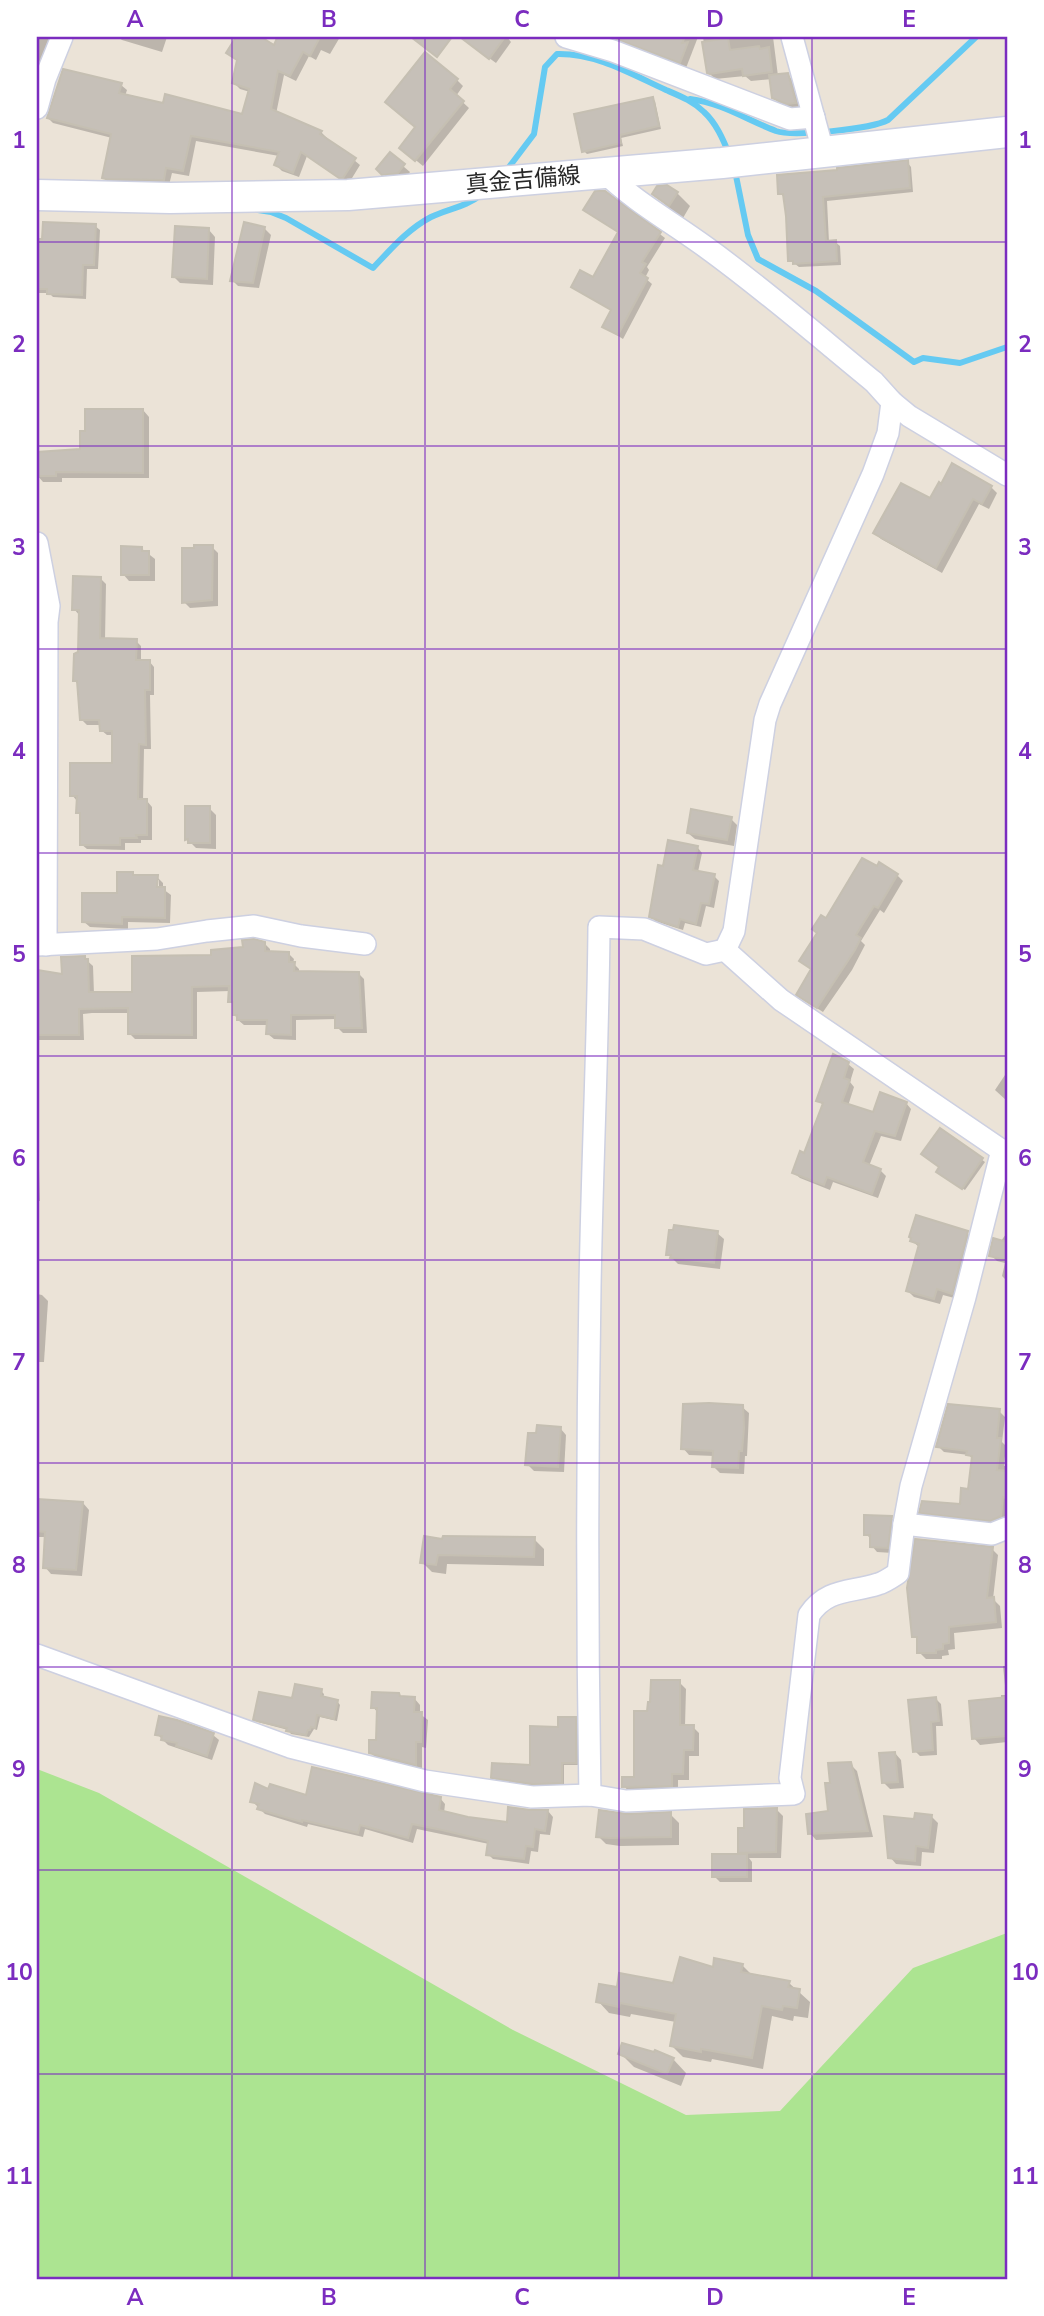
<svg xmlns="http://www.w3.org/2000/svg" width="1044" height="2316" font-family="'Nunito Sans','Noto Sans JP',sans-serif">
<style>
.green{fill:#ace491}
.shadow{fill:#0003;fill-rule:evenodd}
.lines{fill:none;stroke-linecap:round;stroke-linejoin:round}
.stream{stroke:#65caf2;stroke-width:6}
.building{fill:#c6c0b8;stroke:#c5bfb2;stroke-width:2}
.minor-casing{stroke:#cdd0e1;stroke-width:24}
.secondary-casing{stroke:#cdd0e1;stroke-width:33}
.minor{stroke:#fff;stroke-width:21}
.secondary{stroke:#fff;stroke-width:30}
.grid{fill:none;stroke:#7b2cbf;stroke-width:2;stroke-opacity:0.55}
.labels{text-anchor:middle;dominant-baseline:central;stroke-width:5;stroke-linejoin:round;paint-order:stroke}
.street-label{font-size:23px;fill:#272727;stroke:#fff}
.neatline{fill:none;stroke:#7b2cbf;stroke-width:2.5}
.grid-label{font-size:23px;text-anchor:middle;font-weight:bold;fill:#7b2cbf}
</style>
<rect width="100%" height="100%" fill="#ebe3d7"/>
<polygon class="green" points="37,1769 99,1793 513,2030 686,2115 780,2111 913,1968 1007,1933 1007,2279 37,2279"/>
<g class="shadow">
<polygon points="37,37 57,37 37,87"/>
<polygon points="118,37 167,37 162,52 122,40"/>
<polygon points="238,37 258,37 274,47 280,37 340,37 330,54 321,50 316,60 309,56 296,81 284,75 276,114 321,132 327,138 326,140 354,160 360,165 349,183 307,156 299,177 282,171 276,165 279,156 196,141 189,176 172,173 169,185 110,184 104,178 112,138 53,123 48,118 121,85 127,90 125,96 164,105 243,116 250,92 240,89 234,83 238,61 228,53"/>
<polygon points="460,37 507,37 511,42 496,63"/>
<polygon points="599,37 698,37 686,68"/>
<polygon points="703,37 773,37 778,76 788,75 794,82 802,109 795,110 780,104 773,97 772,79 751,81 745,76 715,79 708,72"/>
<polygon points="457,80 463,86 456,96 469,108 423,166 401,148"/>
<polygon points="652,99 655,101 661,129 621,138 623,146 587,154 584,151"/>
<polygon points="390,155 410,172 405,179 390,180 378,169"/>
<polygon points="907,162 911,167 913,192 827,201 829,242 835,242 840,246 841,265 799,267 790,260 785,198 780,193 839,171"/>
<polygon points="604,192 665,238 647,267 649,270 645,278 652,284 623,339 604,327 612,311 573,287 594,280 620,233 586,210"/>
<polygon points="677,193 690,206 683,218 668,207 654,194"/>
<polygon points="95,226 100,230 98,269 87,269 86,299 53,297 49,293 37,293 37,262 40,262"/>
<polygon points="265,229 271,235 259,288 238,286 232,280"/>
<polygon points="209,230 215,237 213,285 180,283 174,277"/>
<polygon points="143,410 149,417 149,478 62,478 62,482 43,482 37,475 37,454 82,451"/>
<polygon points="991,487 997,493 989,509 979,504 942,573 881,539 875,533 930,501"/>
<polygon points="212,547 218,553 218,606 190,608 184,602"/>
<polygon points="141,548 155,559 155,581 129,581 123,574"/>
<polygon points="100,578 106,584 105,640 136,641 141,646 141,661 149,661 154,667 154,695 150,695 151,749 144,749 143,801 147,801 152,807 152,840 141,840 141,843 125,843 125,850 87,849 81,844 82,816 78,812 77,801 72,795 114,765 114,735 107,735 101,730 101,725 87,725 81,719 79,685 75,681 80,653 80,616 74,609"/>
<polygon points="209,808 216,815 216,849 196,848 187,839"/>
<polygon points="731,819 737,825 734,846 695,839 688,833"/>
<polygon points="698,848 702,853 698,872 714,876 719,881 714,908 706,906 701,927 685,923 683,930 655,921 651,916 664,868"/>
<path d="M132 874 135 876 157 877 163 883V889L171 895 170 923 128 922V929L90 927 83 921 118 895ZM156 880H159V896Z"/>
<polygon points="897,875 903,881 884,913 880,910 861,941 865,945 852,970 823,1012 804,1000 812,970 807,966 826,920"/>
<polygon points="264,943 270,949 270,953 288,953 294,959 293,963 299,969 299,972 358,973 364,979 367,1033 343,1033 337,1027 337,1019 296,1020 296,1040 274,1039 268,1034 268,1025 244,1025 238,1020 234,1014 234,1006 230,1001 230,991 197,992 197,1039 135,1039 129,1033 130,1013 92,1013 83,1014 84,1040 38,1040 37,1048 37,971 63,977 84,958 93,966 94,994 134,993 213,957"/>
<polygon points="848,1064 854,1069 850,1082 854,1087 848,1106 874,1114 906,1103 911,1109 901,1141 881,1136 869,1166 880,1170 886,1176 878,1198 833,1182 830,1190 800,1178 794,1173 805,1155 824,1106 818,1100"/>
<polygon points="1007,1072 1007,1101 995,1090"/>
<polygon points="37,1102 40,1201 37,1201"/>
<polygon points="940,1130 985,1162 965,1190 941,1174"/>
<polygon points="717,1233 724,1239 720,1269 678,1264 668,1254"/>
<polygon points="967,1233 973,1239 958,1299 943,1295 940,1304 914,1297 908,1291 919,1247 912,1241"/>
<polygon points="1006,1234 1007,1235 1007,1281 1002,1276 1005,1263 997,1261 991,1255"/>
<polygon points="37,1236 38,1237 38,1257 37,1257"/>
<polygon points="37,1294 42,1295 48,1301 44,1362 37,1362"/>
<polygon points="742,1407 749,1413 747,1456 745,1456 744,1474 720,1473 714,1467 714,1456 689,1455 683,1448"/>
<polygon points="999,1411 1005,1417 1002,1442 1006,1446 1004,1466 1007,1466 1007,1522 997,1526 927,1518 921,1512 961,1506 970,1491 973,1460 969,1455 944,1452 938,1446"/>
<polygon points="560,1428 566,1435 564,1472 534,1471 527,1464"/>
<polygon points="37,1501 83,1503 89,1510 82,1576 51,1574 45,1567 46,1537 37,1537"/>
<polygon points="891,1518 897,1523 893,1553 877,1552 872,1546 872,1540 866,1534"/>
<polygon points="534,1539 544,1549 544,1566 447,1564 446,1574 432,1572 422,1562 444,1541"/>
<polygon points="992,1549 998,1555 993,1599 1000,1606 1002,1628 954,1633 955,1649 948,1650 949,1655 942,1656 942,1659 926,1659 919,1652 919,1641 914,1636"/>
<polygon points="1003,1666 1007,1666 1007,1742 980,1745 974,1738 1001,1699 1001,1695 1006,1695"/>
<polygon points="679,1682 686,1689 685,1726 693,1727 699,1733 699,1756 689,1756 689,1780 678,1780 678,1792 630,1793 624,1786 636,1779 652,1704"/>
<polygon points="321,1691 324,1694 323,1699 337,1701 340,1705 337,1721 320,1717 317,1730 314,1729 309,1737 291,1734 288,1730 258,1722 255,1719 294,1701"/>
<polygon points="399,1694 402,1698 414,1698 420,1705 420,1714 428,1720 426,1748 422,1747 422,1770 377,1759 371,1753 378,1742 378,1713 373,1707"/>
<polygon points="936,1699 941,1704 943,1726 936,1726 937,1755 920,1756 915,1751"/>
<polygon points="575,1719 578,1722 578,1765 564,1765 564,1785 537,1786 496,1780 493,1777 532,1766 560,1728"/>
<polygon points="177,1722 213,1735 219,1740 212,1760 168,1745 157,1734"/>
<polygon points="895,1753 901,1760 904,1788 890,1789 883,1782"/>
<polygon points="850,1764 857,1771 873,1837 816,1840 810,1833 830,1812 832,1784"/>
<polygon points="270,1792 307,1797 440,1798 445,1804 444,1813 508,1824 548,1811 553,1817 550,1835 540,1834 538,1852 531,1851 529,1864 493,1859 488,1854 489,1844 417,1829 413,1843 365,1829 363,1837 308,1824 307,1827 265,1814 252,1801"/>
<polygon points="777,1810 783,1816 781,1858 749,1858 752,1862 752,1882 720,1882 714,1876 743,1856 740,1852 746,1829"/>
<polygon points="670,1814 679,1823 679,1845 620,1846 606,1844 598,1836 626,1816"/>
<polygon points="931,1816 938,1823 934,1853 922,1852 921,1866 896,1864 890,1857 916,1821"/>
<polygon points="742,1965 753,1976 789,1983 810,2002 808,2018 794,2016 793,2021 772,2016 763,2069 712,2059 711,2062 683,2057 672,2046 676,2022 631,2014 630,2017 609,2013 598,2001 618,1989 675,1985 714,1969"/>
<polygon points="620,2053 655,2054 673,2059 686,2073 681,2086 634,2067"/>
</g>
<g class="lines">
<g class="stream">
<path d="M690 99C722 103 747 120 776 131 793 137 871 129 888 120L976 37"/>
<path d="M506 171 534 134 545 67 557 54C596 53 631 74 666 90 680 96 693 101 704 112 716 123 723 139 729 154"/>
<polyline points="735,171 748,235 758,259 816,291 914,362 923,358 960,363 1007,347"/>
<path d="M258 210 271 212 286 218 373 268C391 249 408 229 431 217 447 209 466 207 481 195"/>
</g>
</g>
<g class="building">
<polygon points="236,37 261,37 274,45 277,38 274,37 320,37 310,56 303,52 290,76 278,71 271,109 322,131 320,134 356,158 343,178 339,178 301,152 293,173 274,165 279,152 191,136 183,171 166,168 164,180 106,179 102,178 111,134 47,118 63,69 122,83 119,93 163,103 165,94 242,114 249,89 232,83 237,60 226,53"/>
<polygon points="411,37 452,37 437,57"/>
<polygon points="460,37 505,37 489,59"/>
<polygon points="611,37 685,37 682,43 688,42 680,63"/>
<polygon points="728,38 730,50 759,46 760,49 769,47 772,72 743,76 742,69 710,74 707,73 702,42"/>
<polygon points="425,52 458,79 450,89 464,101 415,161 399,148 415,127 385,102"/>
<polygon points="788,73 796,103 787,104 772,98 769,75"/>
<polygon points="653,97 659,126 620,135 621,143 582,152 574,114"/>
<polygon points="390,152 405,164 398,173 382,175 376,169"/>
<polygon points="908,160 910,188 823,197 826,241 836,240 837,261 793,264 793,261 788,261 786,216 783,194 778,194 777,175 837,170 837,168"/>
<polygon points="667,185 678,192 669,206 652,194 657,186"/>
<polygon points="595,191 605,191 661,232 642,262 646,264 640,273 648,278 618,335 602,327 611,310 571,287 580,270 593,277 618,232 583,210"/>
<polygon points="43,222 96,224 94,265 83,265 82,295 47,294 47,289 37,289 37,261 39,239 42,239"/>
<polygon points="244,222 265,227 253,283 230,281"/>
<polygon points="175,226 209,228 207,279 172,277"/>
<polygon points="85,409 143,409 143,473 56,472 56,476 37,476 37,452 80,449 80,431 85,431"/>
<polygon points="952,463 992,486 982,504 973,499 936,568 873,533 901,483 930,498 939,482 941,484"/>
<polygon points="194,545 213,545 212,600 182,603 182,548 194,548"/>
<polygon points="121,546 142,547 142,551 149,551 149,575 121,575"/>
<polygon points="73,576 101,577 100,638 137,639 136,660 150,660 150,690 145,690 146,745 139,744 138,799 147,799 147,835 136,835 137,838 120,838 120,845 80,845 80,813 76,813 77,796 70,796 70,763 112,763 112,731 100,731 99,720 80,720 77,681 73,681 74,654 78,652 79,610 72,610"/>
<polygon points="185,806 210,806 210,843 188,843 188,839 185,840"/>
<polygon points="691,809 732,817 727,840 687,833"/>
<polygon points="668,840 698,846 693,870 715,874 709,904 701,903 696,924 680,919 678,927 649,917 658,865 663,866"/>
<polygon points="862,858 877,866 879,862 898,874 878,908 874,906 856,935 861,938 855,950 817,1008 796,995 811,969 799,961 817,933 812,929 821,915 826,918"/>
<polygon points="117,872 133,872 133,875 158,875 157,887 165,887 165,918 122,917 122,924 82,922 82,893 117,893"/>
<polygon points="254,939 265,942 265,951 289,952 289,962 295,962 294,971 359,972 362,1028 335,1028 335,1015 291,1015 291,1035 266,1034 267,1020 237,1020 237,1015 233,1015 233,1002 228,1002 229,986 192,987 192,1035 128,1034 128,1008 79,1009 79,1035 37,1035 37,970 62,974 61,957 85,956 85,959 88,959 89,992 132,992 132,956 211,955 211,950 243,947 242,940"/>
<polygon points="833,1054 849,1062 844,1078 850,1080 842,1102 873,1112 880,1092 907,1102 895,1136 875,1131 863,1162 881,1169 872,1194 827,1177 824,1185 792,1173 800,1151 804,1153 823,1103 816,1101"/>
<polygon points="940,1128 983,1158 962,1189 936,1172 939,1167 921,1154"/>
<polygon points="916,1215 968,1231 952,1294 937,1289 934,1299 906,1291 919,1244 910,1241 911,1238 909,1237"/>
<polygon points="674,1225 718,1231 714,1263 670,1258 671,1255 666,1255 669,1230 673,1230"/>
<polygon points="993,1238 1007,1242 1007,1260 989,1256"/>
<polygon points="709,1403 743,1405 744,1428 742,1451 739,1451 738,1468 712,1467 713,1451 681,1449 683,1404"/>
<polygon points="948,1404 1000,1409 997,1438 1001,1438 997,1470 1007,1471 1007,1498 1003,1497 1001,1516 990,1521 919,1513 922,1501 960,1504 961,1488 968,1489 972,1456 966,1455 967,1451 936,1447"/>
<polygon points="537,1425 561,1427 558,1467 525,1465 528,1433 536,1433"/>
<polygon points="37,1499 83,1502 76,1570 43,1568 45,1532 37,1531"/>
<polygon points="864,1515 892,1516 888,1548 870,1547 870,1535 864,1535"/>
<polygon points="424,1536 442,1539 443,1536 535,1537 534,1557 438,1555 436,1565 420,1563"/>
<polygon points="915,1539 993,1547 987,1598 994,1597 996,1622 949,1627 949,1643 943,1644 943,1649 936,1650 936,1653 917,1653 917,1637 912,1637 907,1588"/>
<polygon points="651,1680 680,1680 680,1725 694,1725 693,1750 684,1750 683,1774 672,1774 672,1786 622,1787 622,1777 634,1777 634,1711 647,1711 648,1702 650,1702"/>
<polygon points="295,1684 322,1689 321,1696 338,1700 334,1719 317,1715 315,1728 311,1727 310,1730 308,1730 306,1735 286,1731 287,1728 253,1720 259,1692 292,1698"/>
<polygon points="372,1692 399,1693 400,1696 415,1697 414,1712 422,1712 421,1742 416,1742 416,1765 369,1753 369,1740 376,1740 377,1708 371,1708"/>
<polygon points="936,1697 939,1721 931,1722 933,1750 913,1752 908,1700"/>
<polygon points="1007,1697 1007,1736 972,1739 969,1701"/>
<polygon points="159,1716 177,1720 214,1733 207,1756 176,1746 177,1743 161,1740 162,1736 155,1735"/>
<polygon points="558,1717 576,1717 576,1763 562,1763 562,1783 533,1784 491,1778 492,1763 530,1765 530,1726 558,1727"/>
<polygon points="895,1752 898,1782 882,1783 879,1753"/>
<polygon points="851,1762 868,1831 808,1834 806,1814 828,1811 825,1783 830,1783 828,1763"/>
<polygon points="312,1767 441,1797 439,1810 468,1817 507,1822 508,1807 530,1810 548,1810 545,1831 535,1829 533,1847 526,1846 524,1859 486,1855 488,1841 442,1830 412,1824 408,1838 360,1825 358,1833 302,1820 302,1822 257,1809 259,1804 250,1802 255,1783 268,1789 270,1784 306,1795"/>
<polygon points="777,1808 776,1852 738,1853 738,1828 744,1828 744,1809"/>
<polygon points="599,1810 627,1814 671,1812 671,1837 610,1838 596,1837"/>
<polygon points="915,1813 932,1815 928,1848 916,1846 915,1861 888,1858 884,1816 914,1819"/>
<rect x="712" y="1854" width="35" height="23"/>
<polygon points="680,1957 713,1967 714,1958 743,1964 741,1972 790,1981 788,1987 800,1989 797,2008 783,2006 782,2010 762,2006 752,2058 701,2049 701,2052 670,2046 676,2014 620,2003 619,2007 596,2002 599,1984 617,1987 619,1973 673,1983"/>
<polygon points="622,2043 654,2052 655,2050 674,2058 667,2074 618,2054"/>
</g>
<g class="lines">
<g class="minor-casing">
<g id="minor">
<polyline points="566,37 613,51 790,119 814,117"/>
<polyline points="792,37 823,151"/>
<polyline points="37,108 45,79 62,37"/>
<path d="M604 172C635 202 673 223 707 248 765 290 819 337 874 382L892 402 909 416 1007 475"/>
<polyline points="37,543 49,606 47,622 46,945"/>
<polyline points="37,945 157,939 207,931 254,926 301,936 365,944"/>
<polyline points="725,950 734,931 765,720 770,704 873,474 888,433 892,402"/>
<polyline points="725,950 781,1000 1007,1154"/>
<polyline points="904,1524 992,1534 1007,1528"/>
<path d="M37 1655 290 1747 425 1781 532 1797 590 1795 626 1801 794 1794 790 1778 809 1615C827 1588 850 1593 878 1584 885 1582 892 1577 898 1573L904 1524 911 1486 965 1297 1002 1150"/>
<path d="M590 1795C587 1626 587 1456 590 1287 592 1167 598 1047 599 927L644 929 706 954 725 950"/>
</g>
</g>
<g class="secondary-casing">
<polyline id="secondary" points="37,195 170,198 348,195 722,163 1007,132"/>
</g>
<use href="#minor" class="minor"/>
<use href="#secondary" class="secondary"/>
</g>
<path class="grid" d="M232 37V2279M425 37V2279M619 37V2279M812 37V2279M37 242H1007M37 446H1007M37 649H1007M37 853H1007M37 1056H1007M37 1260H1007M37 1463H1007M37 1667H1007M37 1870H1007M37 2074H1007"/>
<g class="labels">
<g class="street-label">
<text transform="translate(523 180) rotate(-5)">真金吉備線</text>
</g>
</g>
<rect width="1044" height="2316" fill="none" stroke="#ffffff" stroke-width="77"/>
<rect x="38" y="38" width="968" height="2240" class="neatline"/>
<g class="grid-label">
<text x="135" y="27">A</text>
<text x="329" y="27">B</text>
<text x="522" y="27">C</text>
<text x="715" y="27">D</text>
<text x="909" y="27">E</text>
<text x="19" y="148">1</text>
<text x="1025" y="148">1</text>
<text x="19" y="352">2</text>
<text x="1025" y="352">2</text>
<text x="19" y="555">3</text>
<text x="1025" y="555">3</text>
<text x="19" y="759">4</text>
<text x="1025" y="759">4</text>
<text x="19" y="962">5</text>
<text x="1025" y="962">5</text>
<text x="19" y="1166">6</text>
<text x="1025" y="1166">6</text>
<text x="19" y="1370">7</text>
<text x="1025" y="1370">7</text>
<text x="19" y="1573">8</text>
<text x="1025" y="1573">8</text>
<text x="19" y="1777">9</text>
<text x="1025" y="1777">9</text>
<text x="19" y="1980">10</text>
<text x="1025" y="1980">10</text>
<text x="19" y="2184">11</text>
<text x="1025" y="2184">11</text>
<text x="135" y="2305">A</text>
<text x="329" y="2305">B</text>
<text x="522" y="2305">C</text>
<text x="715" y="2305">D</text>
<text x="909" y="2305">E</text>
</g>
</svg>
